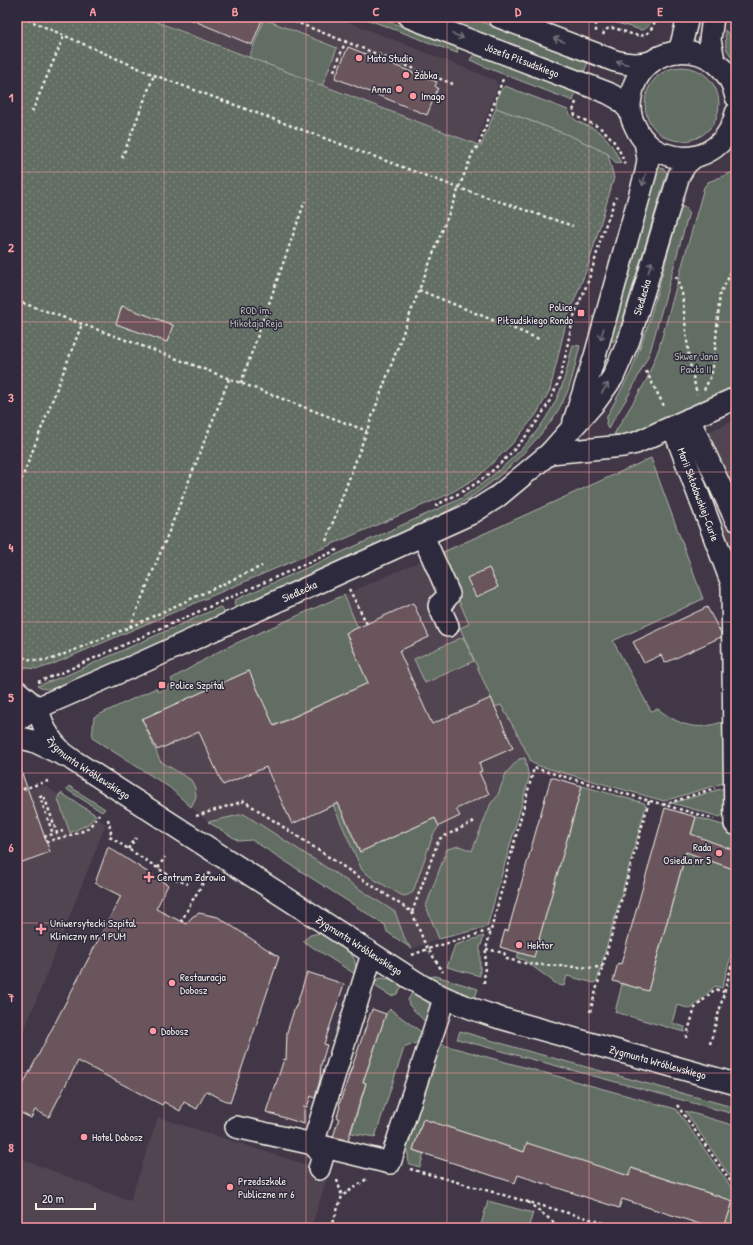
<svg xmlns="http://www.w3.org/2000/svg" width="753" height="1245" font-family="'Patrick Hand',sans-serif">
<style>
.built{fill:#514451}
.green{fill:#626e64;stroke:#abb0a6}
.garden{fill:url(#garden-dots);stroke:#abb0a6}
.building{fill:#6b545d;stroke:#f4f1e8}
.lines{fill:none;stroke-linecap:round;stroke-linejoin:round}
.minor-casing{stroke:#f4f1e8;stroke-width:24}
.path{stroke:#f4f1e8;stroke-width:2.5;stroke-dasharray:3 3;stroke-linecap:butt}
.minor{stroke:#2f2a3d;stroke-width:21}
.oneway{stroke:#747079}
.grid{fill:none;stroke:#ff9aa2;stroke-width:1;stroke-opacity:0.55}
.poi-dot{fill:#ff9aa2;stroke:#2f2a3d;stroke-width:1.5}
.labels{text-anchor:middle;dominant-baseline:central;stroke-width:3;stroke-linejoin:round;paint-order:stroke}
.poi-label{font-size:11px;fill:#f4f1e8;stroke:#2f2a3d;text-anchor:start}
.street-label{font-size:11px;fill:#f4f1e8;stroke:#2f2a3d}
.park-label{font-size:11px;fill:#b2b6ad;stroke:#2f2a3d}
.neatline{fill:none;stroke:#ff9aa2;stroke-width:1.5}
.grid-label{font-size:13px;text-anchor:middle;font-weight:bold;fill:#ff9aa2}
</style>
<defs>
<pattern id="garden-dots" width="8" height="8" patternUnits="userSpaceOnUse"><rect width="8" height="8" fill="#626e64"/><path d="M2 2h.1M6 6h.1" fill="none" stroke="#79837a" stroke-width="1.8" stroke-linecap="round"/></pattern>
</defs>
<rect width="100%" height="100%" fill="#413747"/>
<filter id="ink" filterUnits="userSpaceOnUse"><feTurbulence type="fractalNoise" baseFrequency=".025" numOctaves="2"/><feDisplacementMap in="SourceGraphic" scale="8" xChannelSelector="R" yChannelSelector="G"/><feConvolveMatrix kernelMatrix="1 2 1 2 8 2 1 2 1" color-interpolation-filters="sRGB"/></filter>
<g filter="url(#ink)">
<g class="built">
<polygon points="144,17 336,17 495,80 498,85 476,144"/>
<polygon points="736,420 736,574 686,441"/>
<polygon points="651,458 703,599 613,641 651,711 509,772 499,800 491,803 439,939 412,949 387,932 385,925 252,840 239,841 208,822 169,787 92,738 94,717 156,688 158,692 173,683 171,679 223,649"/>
<polygon points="44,785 106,824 17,1049 17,864 50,852 28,790"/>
<polygon points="158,1117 329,1172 311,1228 17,1228 17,1157 130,1201"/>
</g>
<g class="green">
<polygon points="361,17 377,17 458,47 457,53"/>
<polygon points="437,17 469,17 588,62 584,72"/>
<path d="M597 17H653C651 24 648 29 641 30Z"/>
<polygon points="264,19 337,48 322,86 249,58"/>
<polygon points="725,30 736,42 736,65 726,48"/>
<polygon points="474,54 576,92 573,101 490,69 470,60"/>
<circle cx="682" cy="104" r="37"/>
<path d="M505 86 568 110C573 125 591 124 602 134 611 142 616 153 621 163L615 162 608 154 571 136 496 108C496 100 498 91 505 86Z"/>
<polygon points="657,167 664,169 667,173 618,335 616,339 613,342 611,338"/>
<polygon points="736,171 736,388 631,434 625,436 614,434 646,381 659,348 704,187 708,182"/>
<polygon points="681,206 686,208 689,212 650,352 630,393 608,429 606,424 607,416 631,372 648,325"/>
<path d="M573 345 580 346C575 365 572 385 563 401 555 418 543 432 531 445 481 501 427 523 361 552 319 571 278 590 236 609L234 603 235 600 460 499C498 474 537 441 557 398 565 381 568 363 573 345Z"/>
<path d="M651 458 703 599 613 641 651 711 658 709C674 721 690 730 711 725 717 724 721 721 727 723V782L664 801 539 766 532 763 518 735 501 705 495 707 460 628 469 624 439 554Z"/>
<polygon points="344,595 358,628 346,633 361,667 382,677 232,744 263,703 249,671 142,719 160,761 191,780 195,788 196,797 191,807 169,787 92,738 94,717 156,688 158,692 173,683 171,679 223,649"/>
<path d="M220 607 222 608 225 614 57 688C50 689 43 690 37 686L67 675Z"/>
<polygon points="463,637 474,661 425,683 414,659"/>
<polygon points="525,758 529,778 487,927 439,939 426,906 447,849 459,846 472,851 491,803 497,797 506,773 519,759"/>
<polygon points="422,766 386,795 343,814 360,852 435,818 439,826 433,835 413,892 408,895 403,896 375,880 362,870 333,805"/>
<polygon points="69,786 105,809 102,812 66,789"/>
<polygon points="582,786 644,803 646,806 597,981 594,983 567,976 564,986 558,985 524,960 517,958 519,952 534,956"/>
<polygon points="728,787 728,811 720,817 672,803"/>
<polygon points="61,793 96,815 88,824 70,833 58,799 59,795"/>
<polygon points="244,814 395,912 406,942 412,949 387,932 385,925 252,840 239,841 208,822"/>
<polygon points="696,817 736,829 736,851 717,844 711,861 736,870 736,938 722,988 715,986 691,1009 677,1005 672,1023 685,1027 684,1032 615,1012 622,984 648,990"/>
<path d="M319 933C327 936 332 939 339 944 351 952 358 959 355 974L303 941 310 935Z"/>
<polygon points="484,936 480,948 480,976 447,967 455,945"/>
<polygon points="436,976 478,989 474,1000 459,994 426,977"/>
<polygon points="380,978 392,979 403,985 397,994 391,996 373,985 376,980"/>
<polygon points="413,991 426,999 432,1009 429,1026 409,1005 408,1000"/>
<polygon points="390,1009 424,1034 425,1039 404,1048 375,1137 351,1133 366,1084 348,1077 352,1066 367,1071 386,1014"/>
<polygon points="460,1031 524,1050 729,1106 732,1107 730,1113 457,1039"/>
<polygon points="440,1044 676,1109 736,1194 736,1221 734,1228 724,1228 733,1201 632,1168 629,1176 524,1152 423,1119 413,1150 424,1154 420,1167 409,1164 407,1148"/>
<polygon points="685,1111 736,1126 736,1185"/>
<polygon points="488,1201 533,1213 528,1228 480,1228"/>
</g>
<polygon class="garden" points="17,17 144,17 481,146 496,108 571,136 608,154 614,178 588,266 567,319 550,390 536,415 511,445 479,476 449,494 51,665 38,669 17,667"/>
<g class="building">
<polygon points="185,17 263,17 252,45"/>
<polygon points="348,47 437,82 435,86 438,88 427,115 335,78"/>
<polygon points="122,306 173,325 167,342 116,324"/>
<polygon points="489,568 498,587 476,597 467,578"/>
<polygon points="413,603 429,637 399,651 432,724 491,698 513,748 479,763 482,771 479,772 489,794 456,809 460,816 439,826 435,818 360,852 338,803 292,824 266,767 223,785 199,732 157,750 142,719 249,671 274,726 368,683 346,633"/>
<polygon points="707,607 721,633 721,637 665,663 661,655 644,663 633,642"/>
<polygon points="19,765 50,852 17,864 17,766"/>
<polygon points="551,777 582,786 534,957 500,947 505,930 508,931"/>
<polygon points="665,808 696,817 691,834 736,851 736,870 686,852 648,991 613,981 618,963 621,964"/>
<polygon points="108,847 168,885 156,909 186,924 192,917 199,913 218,917 279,957 230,1103 206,1091 197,1109 184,1102 180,1111 164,1102 162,1105 78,1061 49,1117 35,1110 31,1118 17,1111 17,1096 121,896 95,883"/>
<polygon points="307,972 344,984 324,1044 327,1045 321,1065 320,1080 315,1098 311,1096 307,1107 304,1106 304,1124 266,1112 275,1084 276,1084 284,1059 286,1060 287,1032 295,1007 296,1007"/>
<polygon points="372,1009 386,1014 363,1082 366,1083 348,1140 333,1137 339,1118 337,1117 340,1106 339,1105"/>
<polygon points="423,1119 524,1152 527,1143 629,1176 631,1168 733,1201 724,1228 712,1228 622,1199 619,1208 518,1175 515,1183 413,1150"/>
</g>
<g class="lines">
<g class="minor-casing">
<g id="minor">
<path id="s1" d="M409 17 608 93 619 99 630 111"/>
<path d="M499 17 615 61C628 65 638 65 651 62"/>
<polyline points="713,17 710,40 714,60"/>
<polyline points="677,52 681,45 688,17"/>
<path d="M736 97C723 35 640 38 631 97 629 107 630 117 635 126 641 139 651 150 665 154 699 166 728 146 736 113"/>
<polyline points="689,419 736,520"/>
<polyline points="574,421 595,356 646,172 648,159 645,141"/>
<path id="s2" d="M673 427 732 584 735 824"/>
<polyline points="550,453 623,446 636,443 736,398"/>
<path d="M423 536 449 594C447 600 441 601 439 606L448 626"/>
<path id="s3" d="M17 691 37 708 45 729 53 742 62 752 74 761 413 980C440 998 469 1008 500 1018L736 1084"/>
<path id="s4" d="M17 721 37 708 143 662 470 514 497 497 550 453 596 401 613 377 629 340 679 175 686 164 694 157"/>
<polyline points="17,737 33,741 63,755"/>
<polyline points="236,1127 313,1144 372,954"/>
<polyline points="313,1144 390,1163 444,999"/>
<polyline points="313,1144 323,1156 319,1169"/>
</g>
</g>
<g class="path">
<polyline points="22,17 154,75 459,188 573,226"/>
<polyline points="283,17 453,84"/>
<polyline points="594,17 596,23 596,32"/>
<polyline points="178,18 178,17"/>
<path d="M603 35C611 11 646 60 656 17"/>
<polyline points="334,71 346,40"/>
<path d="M576 102 573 111 575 115C580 119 587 121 593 124 609 131 621 149 625 166"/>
<polyline points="32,112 64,36"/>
<polyline points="122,158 154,75"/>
<polyline points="676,276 682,293 689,359 697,394"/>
<polyline points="419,290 539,339"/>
<path d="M17 301C135 342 251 387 367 431"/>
<polyline points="646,371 665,408"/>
<polyline points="241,383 305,201"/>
<polyline points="704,390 711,376 714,362 720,293 727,281 736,259"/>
<polyline points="736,452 733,460 736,463"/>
<polyline points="17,491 82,324"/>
<path d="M435 506C451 497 468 490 482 479 511 457 544 419 557 385 566 363 567 340 574 317 578 302 587 288 591 272 595 261 598 249 601 237 606 224 611 211 616 197"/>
<polyline points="326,541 419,290 473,152 479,145 503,79"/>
<polyline points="349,589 367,624"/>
<polyline points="130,627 170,529 229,379"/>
<path d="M17 655C31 661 41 662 55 658L130 627 262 566"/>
<polyline points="38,682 63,672 339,549"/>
<polyline points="17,791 48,781"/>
<polyline points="663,805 715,788"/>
<polyline points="196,816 244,801 412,912 425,944 443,972"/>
<polyline points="108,819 111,832 110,837 173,878 188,884"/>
<polyline points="44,837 53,834 40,797 44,796 57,833 63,831"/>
<path d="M46 842C59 837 82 835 91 825 94 821 97 817 99 814"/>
<polyline points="128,849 136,838"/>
<polyline points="158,868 165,857"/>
<polyline points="412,912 439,839 475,821"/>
<polyline points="181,922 192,901 210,872"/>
<polyline points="486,949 504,953 507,959 528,964 593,968 603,966"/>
<polyline points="412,955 428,949 491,930"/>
<polyline points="484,983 486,949 534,768 714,819"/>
<polyline points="590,1012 649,801"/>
<polyline points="686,1038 695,1008 715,989 724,992"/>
<polyline points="710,1044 736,950"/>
<polyline points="677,1105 736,1189"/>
<polyline points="410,1169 622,1228"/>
<polyline points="337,1180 342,1196"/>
<polyline points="528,1202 561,1228"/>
<polyline points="331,1228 342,1196 368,1178"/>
</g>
<use href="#minor" class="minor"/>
</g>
<defs><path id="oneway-shaft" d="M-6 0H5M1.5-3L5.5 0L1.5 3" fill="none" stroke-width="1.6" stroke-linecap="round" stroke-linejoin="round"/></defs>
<g class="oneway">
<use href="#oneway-shaft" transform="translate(458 36) rotate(21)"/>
<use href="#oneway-shaft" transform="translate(559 40) rotate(-159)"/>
<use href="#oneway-shaft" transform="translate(622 63) rotate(-166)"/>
<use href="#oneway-shaft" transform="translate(644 180) rotate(106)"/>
<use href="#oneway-shaft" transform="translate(650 267) rotate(-73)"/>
<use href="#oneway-shaft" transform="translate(602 334) rotate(106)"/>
<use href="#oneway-shaft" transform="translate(605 388) rotate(-56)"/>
</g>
</g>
<path class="grid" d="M164 17V1228M306 17V1228M447 17V1228M589 17V1228M17 172H736M17 322H736M17 472H736M17 622H736M17 773H736M17 923H736M17 1073H736"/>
<g class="poi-dot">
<circle cx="359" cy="58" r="4"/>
<circle cx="406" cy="75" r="4"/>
<circle cx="399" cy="89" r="4"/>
<circle cx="413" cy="96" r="4"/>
<rect x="577" y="309" width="8" height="8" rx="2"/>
<rect x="158" y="681" width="8" height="8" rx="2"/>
<circle cx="719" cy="853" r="4"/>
<path d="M147 871h4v4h4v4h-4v4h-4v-4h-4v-4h4z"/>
<path d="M39 923h4v4h4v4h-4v4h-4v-4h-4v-4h4z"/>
<circle cx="519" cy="945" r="4"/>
<circle cx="172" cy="983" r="4"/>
<circle cx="153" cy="1031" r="4"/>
<circle cx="84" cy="1137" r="4"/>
<circle cx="230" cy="1187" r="4"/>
</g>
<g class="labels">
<g class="poi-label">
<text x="367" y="58">Mata Studio</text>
<text x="414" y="75">Żabka</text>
<text x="391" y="89" text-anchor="end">Anna</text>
<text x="421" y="96">Imago</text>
<text x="573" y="307" text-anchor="end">Police<tspan x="573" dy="13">Piłsudskiego Rondo</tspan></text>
<text x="170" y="685">Police Szpital</text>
<text x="711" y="847" text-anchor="end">Rada<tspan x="711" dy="13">Osiedla nr 5</tspan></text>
<text x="157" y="877">Centrum Zdrowia</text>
<text x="50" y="923">Uniwersytecki Szpital<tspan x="50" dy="13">Kliniczny nr 1 PUM</tspan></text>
<text x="527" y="945">Hektor</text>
<text x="180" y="977">Restauracja<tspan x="180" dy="13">Dobosz</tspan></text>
<text x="161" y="1031">Dobosz</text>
<text x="92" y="1137">Hotel Dobosz</text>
<text x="238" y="1181">Przedszkole<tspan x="238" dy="13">Publiczne nr 6</tspan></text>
</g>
<g class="street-label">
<text stroke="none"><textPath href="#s1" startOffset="121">Józefa Piłsudskiego</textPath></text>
<text stroke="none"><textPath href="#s4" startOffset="783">Siedlecka</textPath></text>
<text stroke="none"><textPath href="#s2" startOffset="72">Marii Skłodowskiej-Curie</textPath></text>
<text stroke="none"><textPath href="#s4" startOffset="311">Siedlecka</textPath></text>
<text stroke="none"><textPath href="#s3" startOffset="108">Zygmunta Wróblewskiego</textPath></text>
<text stroke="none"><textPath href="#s3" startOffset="432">Zygmunta Wróblewskiego</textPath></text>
<text stroke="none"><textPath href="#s3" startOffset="755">Zygmunta Wróblewskiego</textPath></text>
</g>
<g class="park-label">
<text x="256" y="310">ROD im.<tspan x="256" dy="13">Mikołaja Reja</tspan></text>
<text x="696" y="356">Skwer Jana<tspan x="696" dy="13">Pawła II</tspan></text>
</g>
</g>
<rect width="753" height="1245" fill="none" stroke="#2f2a3d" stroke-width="44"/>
<path d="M36 1203v6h59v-6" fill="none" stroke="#f4f1e8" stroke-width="2"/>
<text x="42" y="1203" font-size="12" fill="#f4f1e8" stroke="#2f2a3d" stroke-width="3" paint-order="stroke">20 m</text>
<rect x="22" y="22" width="709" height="1201" class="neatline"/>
<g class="grid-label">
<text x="93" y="16">A</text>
<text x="235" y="16">B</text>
<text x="376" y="16">C</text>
<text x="518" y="16">D</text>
<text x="660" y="16">E</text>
<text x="11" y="102">1</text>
<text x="11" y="252">2</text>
<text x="11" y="402">3</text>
<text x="11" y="552">4</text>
<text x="11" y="702">5</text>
<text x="11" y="852">6</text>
<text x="11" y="1002">7</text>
<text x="11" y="1152">8</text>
</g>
</svg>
